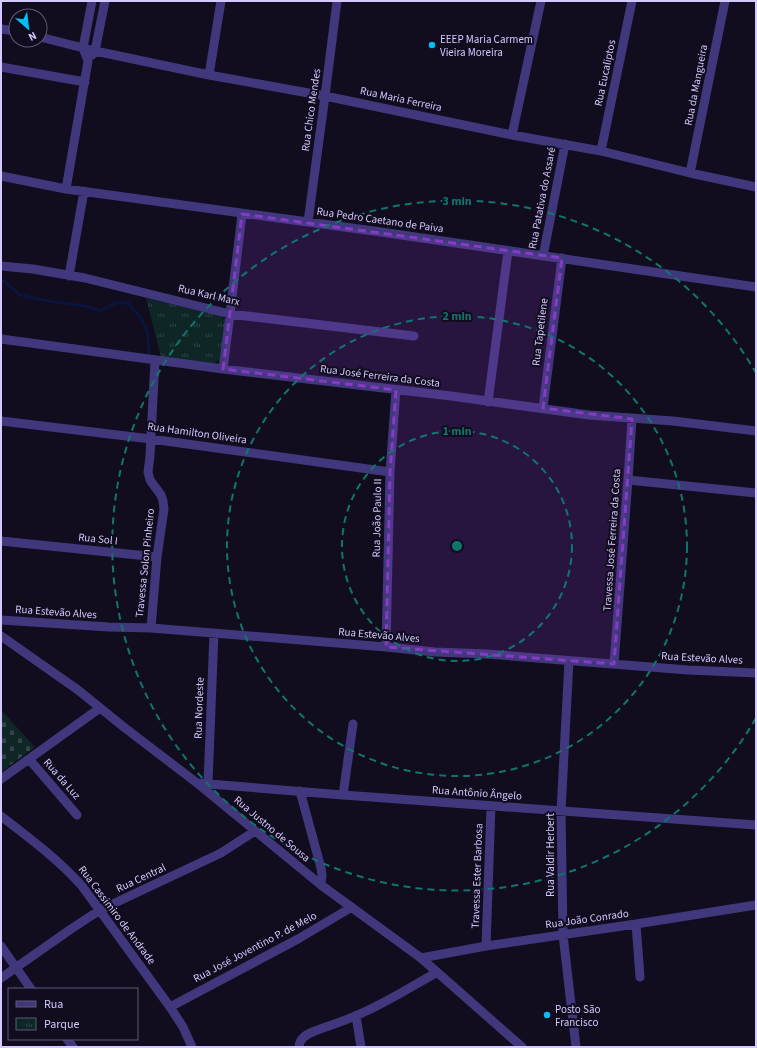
<svg xmlns="http://www.w3.org/2000/svg" width="757" height="1048" viewBox="0 0 757 1048" font-family="'Source Sans 3',sans-serif">
	<style>
		.cemetery { fill: url(#cemetery-stones) }
		.park { fill: url(#park-tufts) }
		.lines { fill: none; stroke-linecap: round; stroke-linejoin: round }
		.stream { stroke: #09153a; stroke-width: 3 }
		.minor { stroke: #41377c; stroke-width: 9 }
		.marked { fill: #843cc5; fill-opacity: 0.2; stroke: #843cc5; stroke-width: 3; stroke-dasharray: 8 5; stroke-linejoin: round }
		.ring { fill: none; stroke: #0f766e; stroke-width: 2; stroke-dasharray: 7 5 }
		.poi-dot { fill: #02bff2; stroke: #110c1e; stroke-width: 1.5 }
		.labels { text-anchor: middle; dominant-baseline: central; stroke-width: 4; stroke-linejoin: round; paint-order: stroke }
		.poi-label { font-size: 11px; fill: #d5c9ff; stroke: #110c1e; text-anchor: start }
		.street-label { font-size: 11px; fill: #d5c9ff; stroke: #110c1e }
		.centre { fill: #0f766e; stroke: #110c1e; stroke-width: 2 }
		.ring-label { font-size: 12px; text-anchor: middle; font-weight: bold; fill: #0f766e; stroke: #110c1e; stroke-width: 4; stroke-linejoin: round; paint-order: stroke }
	</style>
	<defs>
		<pattern id="cemetery-stones" width="16" height="16" patternUnits="userSpaceOnUse"><rect width="16" height="16" fill="#0f2627"/><path d="M2 7V4a2 2 0 0 1 4 0v3zM10 15v-3a2 2 0 0 1 4 0v3z" fill="#314447"/></pattern>
		<pattern id="park-tufts" width="24" height="20" patternUnits="userSpaceOnUse"><rect width="24" height="20" fill="#0f2627"/><path d="M3 7l-1-3M5 7V3M7 7l1-3M15 17l-1-3M17 17v-4M19 17l1-3" fill="none" stroke="#314447"/></pattern>
	</defs>
	<rect width="100%" height="100%" fill="#110c1e"/>
	<path class="cemetery" d="M1 710 35 747 1 772Z"/>
	<path class="park" d="M146 298 222 316 225 322 220 359 212 365 161 357Z"/>
	<g class="lines">
		<path class="stream" d="M1 281 5 282 20 295 48 301 85 306 100 311 116 303H128L141 318 148 333 149 354"/>
		<path class="minor" d="M1 29 16 31
			M40 37 95 51 209 75 325 96 512 135 601 151 690 173 756 187
			M92 55 95 51 105 1
			M1 67 85 82
			M209 75 221 1
			M512 135 541 1
			M601 151 632 1
			M690 173 725 1
			M1 176 66 189 381 232 756 287
			M66 189 88 61 83 48 92 1
			M308 222 325 96 337 1
			M543 256 565 144
			M1 266 33 269 85 278 230 314 414 336
			M69 276 84 191
			M1 339 223 369 451 396 589 415 673 421 756 431
			M223 369 230 314 242 214
			M488 402 508 251
			M543 408 562 258
			M1 421 151 439 390 472
			M628 480 756 493
			M1 541 157 557
			M1 620 109 627 151 628 386 647 435 652 487 654 688 670 756 673
			M151 628 157 557 164 509 163 501 161 495 150 480 148 472 150 456 155 360
			M1 636 78 690 125 728 197 783 321 885 421 958 522 1047
			M386 647 390 472 396 390
			M569 661 561 811 563 935 576 1047
			M614 664 628 480 632 419
			M29 759 77 815
			M1 779 100 708
			M197 783 343 795 756 825
			M208 783 214 633
			M300 791 321 868 322 875 321 885
			M343 795 353 724
			M1 816C29 838 58 859 82 886L170 1007 183 1027 192 1047
			M636 924 640 977
			M1 946 31 989
			M486 946 491 806
			M421 958 486 946 636 924 756 905
			M1 978 71 929 100 910 221 853 255 831
			M170 1007 298 939 352 907
			M356 1016 361 1047
			M67 1039 73 1047
			M299 1047C299 1038 307 1034 315 1031 328 1026 342 1022 355 1016 383 1005 410 987 436 973"/>
	</g>
	<path class="marked" d="M242 214 562 258 543 408 632 419 614 664 386 647 390 472 396 390 223 369Z"/>
	<g class="ring">
		<circle cx="457" cy="546" r="115"/>
		<circle cx="457" cy="546" r="230"/>
		<path d="M756 718A345 345 0 1 1 756 373"/>
	</g>
	<g class="poi-dot">
		<circle cx="432" cy="45" r="4"/>
		<circle cx="547" cy="1015" r="4"/>
	</g>
	<g class="labels">
		<g class="poi-label">
			<text x="440" y="39">EEEP Maria Carmem<tspan x="440" dy="13">Vieira Moreira</tspan></text>
			<text x="555" y="1009">Posto São<tspan x="555" dy="13">Francisco</tspan></text>
		</g>
		<g class="street-label">
			<text transform="translate(605 73) rotate(-78)">Rua Eucaliptos</text>
			<text transform="translate(696 85) rotate(-79)">Rua da Mangueira</text>
			<text transform="translate(401 99) rotate(12)">Rua Maria Ferreira</text>
			<text transform="translate(311 110) rotate(-82)">Rua Chico Mendes</text>
			<text transform="translate(542 198) rotate(-79)">Rua Patativa do Assaré</text>
			<text transform="translate(380 220) rotate(8)">Rua Pedro Caetano de Paiva</text>
			<text transform="translate(209 295) rotate(13)">Rua Karl Marx</text>
			<text transform="translate(540 332) rotate(-83)">Rua Tapetilene</text>
			<text transform="translate(380 376) rotate(7)">Rua José Ferreira da Costa</text>
			<text transform="translate(197 433) rotate(8)">Rua Hamilton Oliveira</text>
			<text transform="translate(377 518) rotate(-89)">Rua João Paulo II</text>
			<text transform="translate(98 539) rotate(6)">Rua Sol I</text>
			<text transform="translate(612 540) rotate(-86)">Travessa José Ferreira da Costa</text>
			<text transform="translate(145 563) rotate(-84)">Travessa Solon Pinheiro</text>
			<text transform="translate(56 612) rotate(4)">Rua Estevão Alves</text>
			<text transform="translate(379 635) rotate(5)">Rua Estevão Alves</text>
			<text transform="translate(702 658) rotate(3)">Rua Estevão Alves</text>
			<text transform="translate(199 708) rotate(-88)">Rua Nordeste</text>
			<text transform="translate(62 779) rotate(49)">Rua da Luz</text>
			<text transform="translate(477 793) rotate(4)">Rua Antônio Ângelo</text>
			<text transform="translate(272 829) rotate(40)">Rua Justno de Sousa</text>
			<text transform="translate(550 855) rotate(-90)">Rua Valdir Herbert</text>
			<text transform="translate(477 876) rotate(-88)">Travessa Ester Barbosa</text>
			<text transform="translate(141 878) rotate(-25)">Rua Central</text>
			<text transform="translate(117 915) rotate(53)">Rua Cassimiro de Andrade</text>
			<text transform="translate(587 919) rotate(-8)">Rua João Conrado</text>
			<text transform="translate(255 947) rotate(-28)">Rua José Joventino P. de Melo</text>
		</g>
	</g>
	<circle cx="457" cy="546" r="6" class="centre"/>
	<g class="ring-label">
		<text x="457" y="205">3 min</text>
		<text x="457" y="320">2 min</text>
		<text x="457" y="435">1 min</text>
	</g>
	<rect width="757" height="1048" fill="none" stroke="#d5c9ff" stroke-width="4"/>
	<rect x="8" y="988" width="130" height="52" fill="#110c1e" stroke="#5f5878"/>
	<rect x="16" y="1001" width="20" height="6" fill="#41377c" stroke="#5f5878"/>
	<text x="44" y="1008" font-size="12" fill="#d5c9ff">Rua</text>
	<rect x="16" y="1018" width="20" height="12" fill="url(#park-tufts)" stroke="#5f5878"/>
	<text x="44" y="1028" font-size="12" fill="#d5c9ff">Parque</text>
	<g transform="translate(28 28) rotate(152)"><circle r="19" fill="#110c1e" stroke="#5f5878"/>
	<path d="M0-3L7 15L0 10L-7 15Z" fill="#02bff2"/>
	<text y="-6" font-size="11" font-weight="bold" text-anchor="middle" fill="#d5c9ff">N</text>
	</g>
</svg>
